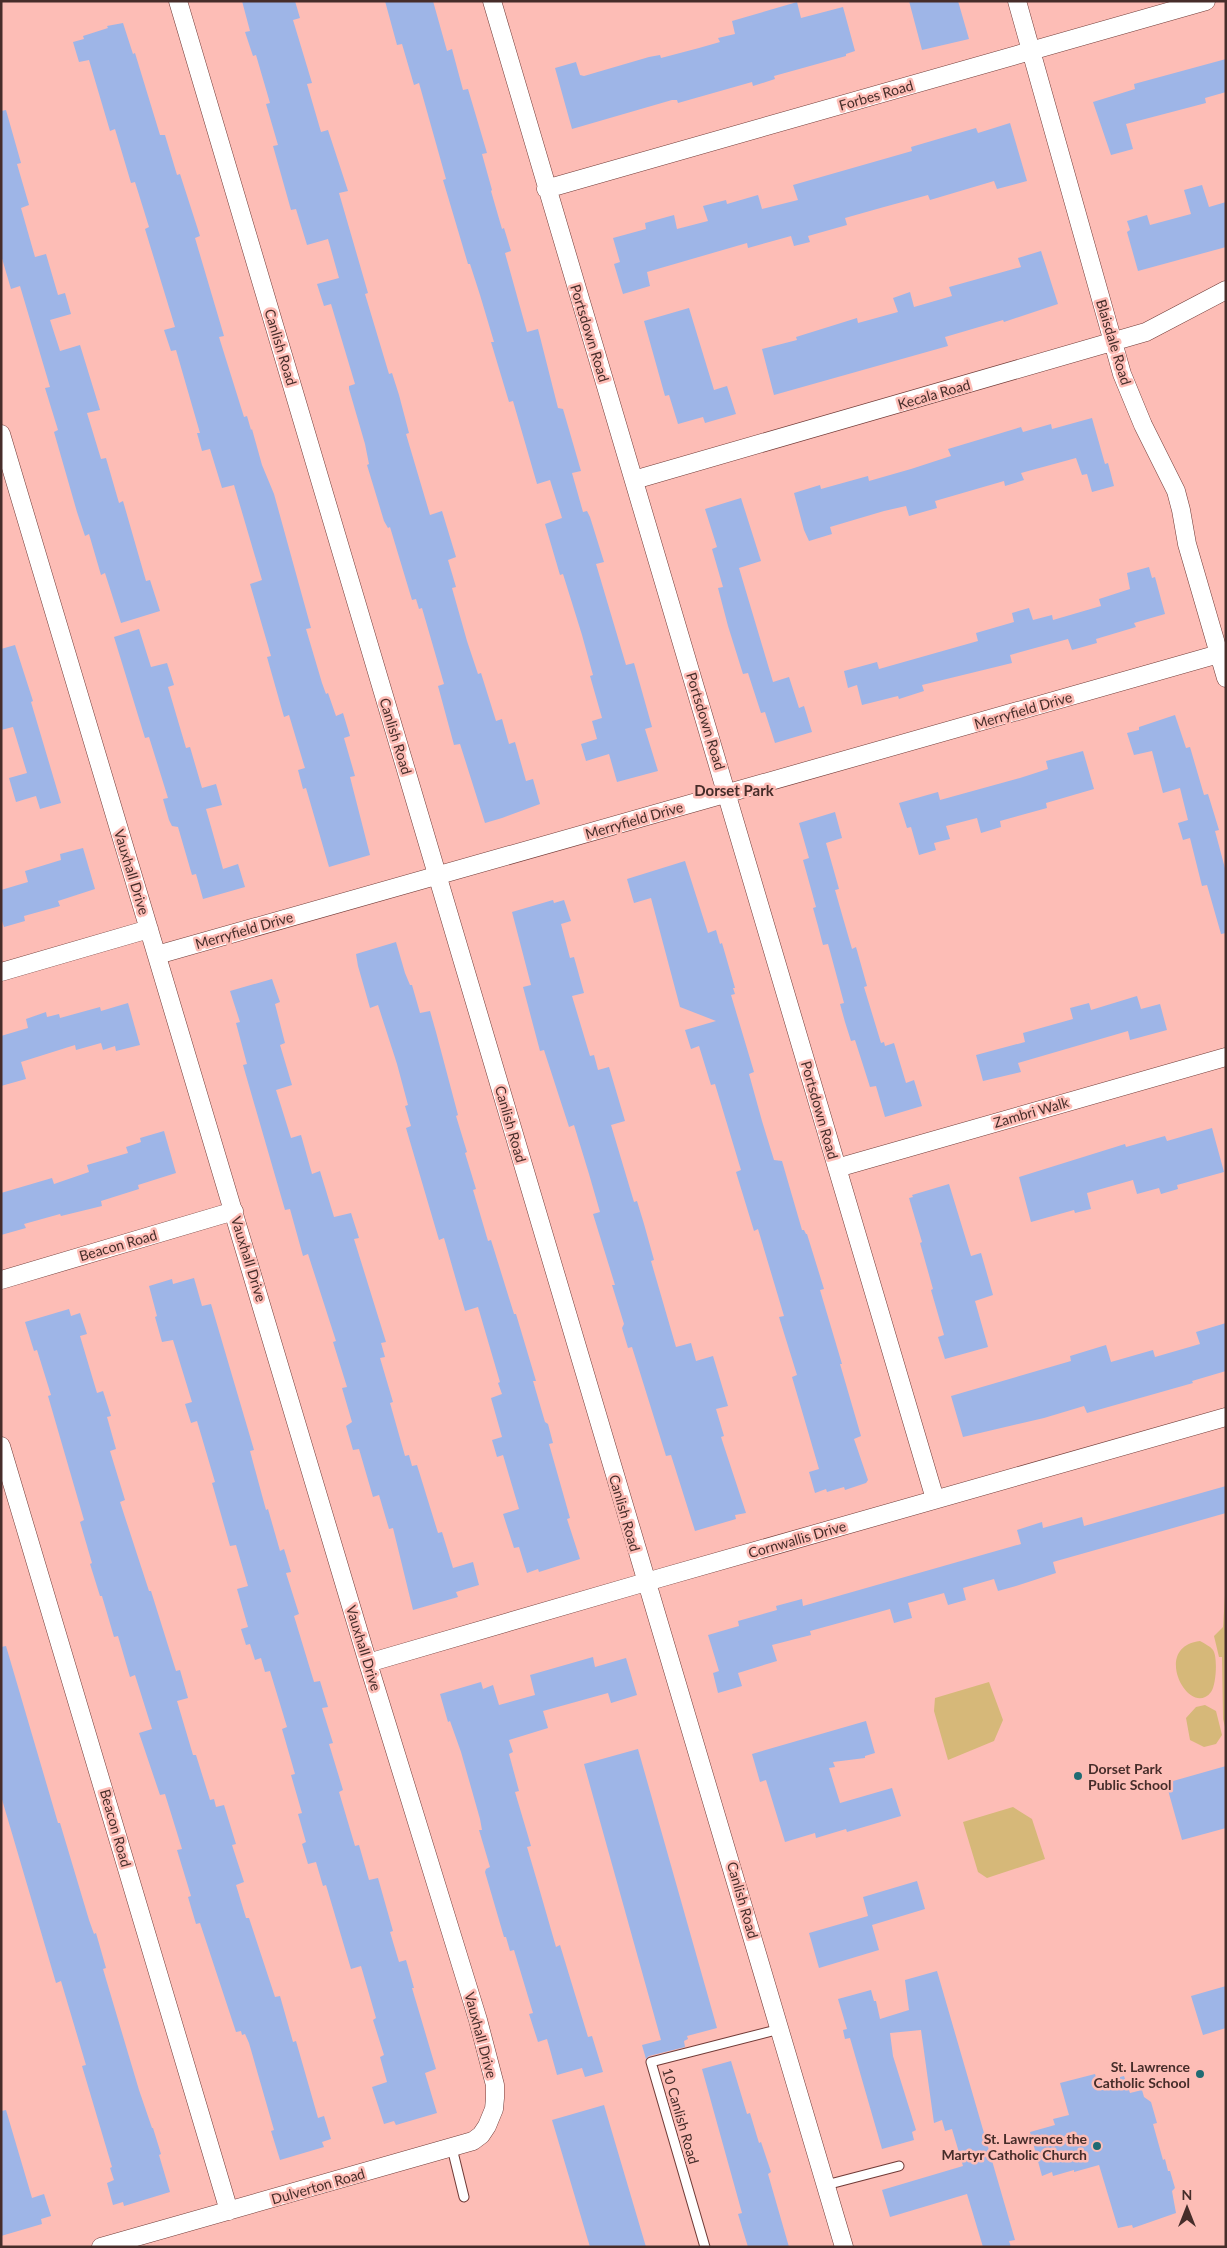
<svg xmlns="http://www.w3.org/2000/svg" width="1227" height="2248" viewBox="0 0 1227 2248" font-family="Lato,sans-serif">
	<style>
		.green { fill: #d6b879 }
		.building { fill: #9eb5e7 }
		.lines { fill: none; stroke-linecap: round; stroke-linejoin: round }
		.lane-casing { stroke: #703a36; stroke-width: 11 }
		.street-casing { stroke: #703a36; stroke-width: 19 }
		.lane { stroke: #fff; stroke-width: 9 }
		.street { stroke: #fff; stroke-width: 18 }
		.poi-dot { fill: #206b73; stroke: #fdbdb6; stroke-width: 2 }
		.labels { text-anchor: middle; dominant-baseline: central; stroke-width: 5; stroke-linejoin: round; paint-order: stroke }
		.street-label { font-size: 14px; fill: #462d2a; stroke: #fdbdb6 }
		.poi-label { font-size: 14px; font-weight: bold; fill: #462d2a; stroke: #fdbdb6; text-anchor: end }
		.neighbourhood-label { font-size: 15px; font-weight: bold; fill: #462d2a; stroke: #fdbdb6 }
	</style>
	<rect width="100%" height="100%" fill="#fdbdb6"/>
	<path class="green" d="M1226 1580V1731L1223 1719 1222 1657H1219L1214 1636 1223 1627Z
		M1200 1641C1205 1644 1210 1646 1213 1650 1218 1657 1216 1686 1211 1692 1190 1720 1150 1647 1200 1641Z
		M989 1682 1003 1720 994 1741 948 1760 934 1711 935 1698Z
		M1205 1705 1216 1711 1222 1735 1216 1744 1204 1747 1190 1740 1186 1718 1196 1707Z
		M1013 1807 1032 1819 1045 1859 987 1878 978 1872 963 1822Z"/>
	<path class="building" d="M242 1H295L300 18 293 20 312 83 307 84 321 132 328 130 348 191 339 193 368 293 365 294 389 374 392 373 399 395 409 433 406 434 430 515 442 511 456 557 448 560 456 587 452 588 467 641 478 674 481 673 496 721 502 719 509 744 515 742 526 781 533 779 540 804 502 818 485 823 460 744 454 745 438 686 444 684 422 608 419 609 416 599 412 600 390 527 388 528 384 521 367 465 369 464 365 444 349 389V386L355 384 331 304 324 306 317 284 339 278 328 239 307 245 296 209 291 210 273 146 278 145 266 104 270 103 256 55 253 56 245 32 250 31Z
		M385 1H433L447 51 452 49 463 90 468 89 487 153 482 154 492 190 491 191 502 229 504 228 511 251 505 253 527 332 538 329 558 408 563 409 581 471 572 473 583 512 587 511 590 517 604 562 596 564 626 665 634 663 652 727 645 729 658 771 617 782 609 754 586 761 581 744 597 739 592 721 602 718 590 676 593 675 582 635 563 574 560 575 545 524 562 518 550 480 537 484 513 401 509 402 491 342H494L480 295 470 264H468L443 180 446 179 419 83 414 85 402 44 397 45Z
		M909 1H958L969 39 922 50Z
		M797 2 801 18 843 7 855 51 846 54V56L774 76 775 79 753 86 752 82 678 103 677 100H672L572 129 555 68 576 62 580 75 584 76 649 57 660 55 661 58 699 48 720 42 718 38 735 34 732 21Z
		M123 23 133 54 135 53 160 135H165L177 175 180 174 200 236 195 238 224 336 219 337 244 417 247 416 251 430 252 429 262 465 274 494 311 628 306 629 322 683 326 694 328 693 336 716 343 713 350 736 344 738 355 776 350 777 370 855 329 867 306 788 303 789 298 770 305 768 304 765 289 715 284 717 267 657 271 656 250 584 262 580 234 485 222 488 210 449 202 451 197 433H200L176 350 171 351 164 330 175 327 145 229 149 227 135 182 131 183 115 129 110 131 89 60 79 62 73 42 84 39 83 36 108 28 107 26Z
		M1226 59V92L1205 98 1206 103 1126 124 1133 149 1111 155 1093 102 1135 89 1134 84Z
		M6 110 21 163 17 164 29 205 21 208 35 257 46 254 58 295 65 293 71 314 50 320 60 351 80 345 100 410 87 413 101 459 106 458 119 503 123 501 146 581 150 580 160 611 121 623 105 573 101 575 89 534 85 536 77 512 54 432 58 430 45 388 50 387 20 286 11 289 1 255V111Z
		M1010 123 1027 181 997 189 994 181 930 200 928 195 884 207 845 218 847 225 808 236 810 242 794 246 791 236 748 248 747 243 647 272 650 286 623 294 614 264 620 262 613 238 646 229 645 223 674 215 677 229 708 221 703 206 726 200 727 204 758 195 762 209 798 200 793 185 912 151 911 147 976 128 978 133Z
		M1202 185 1209 207 1226 202V247L1138 271 1127 232 1130 230 1127 221 1147 215 1150 225 1191 214 1184 190Z
		M1041 251 1058 304 1004 322 1003 320 945 337 948 346 774 395 762 349 797 340 796 337 857 318 858 323 898 312 893 298 910 292 914 307 952 296 949 287 1021 267 1018 258Z
		M689 308 714 390 727 386 736 414 705 423 703 417 678 424 669 395 665 396 644 321Z
		M1092 418 1105 464 1108 463 1114 486 1092 492 1087 474 1082 475 1076 458 1021 473 1024 480 1005 486 1004 481 935 501 937 508 909 516 906 506 884 511 830 527 832 534 809 541 804 530 794 493 820 485 821 489 868 476 869 481 911 469 951 456 948 449 1021 427 1023 432 1051 424 1052 429Z
		M741 498 761 561 739 568 773 682 789 677 799 708 804 706 812 732 775 743 765 712 761 713 748 673 743 674 728 626 718 588 723 587 712 549 717 547 705 509Z
		M1149 567 1152 578 1155 577 1165 614 1134 623 1136 627 1096 639 1097 643 1072 650 1068 639 1010 655 1012 663 922 685 924 691 899 699 898 696 862 705 857 685 848 688 844 671 877 662 879 669 978 641 976 633 1014 622 1012 613 1029 608 1033 620 1052 615 1053 620 1101 606 1099 599 1130 589 1127 573Z
		M139 629 151 667 167 663 174 685 168 687 186 748 190 747 202 788 216 784 222 805 206 809 223 869 238 864 245 887 203 899 196 874 192 875 178 827 172 826 169 820 163 799 168 798 149 737 145 738 114 637Z
		M15 645 33 701 31 702 61 803 40 809 36 796 16 802 9 778 27 773 13 727 1 730V649Z
		M1175 715 1186 748 1190 747 1204 795 1208 794 1219 830 1215 831 1226 872V933L1221 934 1207 885 1202 886 1190 838 1183 840 1178 823 1188 820 1180 788 1163 793 1152 751 1134 755 1127 733 1139 730V727Z
		M1083 751 1094 789 1046 803 1047 808 1000 821 1001 827 981 833 977 818 946 826 950 839 934 843 936 850 919 855 911 827 907 828 899 803 938 792 940 800 1020 778 1048 769 1046 761Z
		M835 812 842 838 826 843 839 889 835 890 843 918 852 949 856 947 867 986 864 987 881 1043 884 1042 885 1046 894 1043 906 1083 914 1080 922 1106 885 1117 876 1086 870 1087 855 1040 851 1041 845 1022 840 1004 844 1003 828 944 823 945 818 926 813 908 816 907 803 860 809 858 799 823Z
		M83 848 95 889 58 901 60 906 24 916 25 921 4 927 1 918V890L28 882 25 871 61 860 60 854Z
		M685 861 708 933 716 930 720 944 722 943 735 988H733L735 994 731 995 754 1072 749 1074 762 1121 774 1160 782 1161 802 1230H804L806 1234H807L824 1289 820 1290 842 1364H840L861 1436 854 1439 868 1480 866 1483 845 1490 844 1487 827 1492 826 1489 815 1493 809 1472 819 1469 792 1377 797 1375 779 1317 784 1316 758 1229 754 1231 736 1172 741 1170 715 1084 711 1085 699 1046 691 1049 685 1030 716 1021 680 1007 651 898 634 903 627 879Z
		M553 900 554 903 564 900 571 921 561 924 570 958 574 957 584 993 572 996 590 1056 594 1055 598 1070 609 1067 625 1121 611 1125 634 1202 637 1201 644 1224 654 1260 651 1261 676 1347 691 1343 696 1361 713 1356 728 1406 716 1409 724 1436 721 1437 746 1513 735 1515 736 1519 695 1531 671 1455 666 1456 632 1347 628 1348 622 1328 624 1324 612 1285H615L593 1214 600 1212 589 1174 574 1125 569 1127 544 1050 540 1051 523 987 531 985 512 912Z
		M396 942 405 973 410 985H412L420 1013 430 1011 436 1032 458 1115 456 1116 467 1152 465 1153 476 1189 473 1190 488 1241 491 1240 514 1314H516L536 1381H533L545 1422 548 1424 553 1443 549 1444 570 1518 567 1519 580 1559 539 1572 538 1569 527 1573 519 1547 514 1548 503 1514 519 1509 503 1455 497 1457 492 1440 502 1437 491 1398 502 1394 498 1383 500 1382 478 1307 465 1311 444 1238 439 1240 406 1128 411 1126 405 1106 408 1105 397 1064 378 1005 370 1008 358 966 356 954Z
		M272 979 280 1002 275 1004 285 1043 280 1045 292 1085 276 1090 291 1138 301 1135 312 1174 320 1171 334 1217 351 1213 359 1238 354 1239 386 1342 381 1343 385 1357 380 1358 393 1402 390 1403 405 1456 409 1455 412 1466 417 1465 438 1533 442 1532 453 1568 473 1562 479 1585 456 1592 458 1597 413 1610 393 1528 389 1529 379 1495 373 1497 359 1449 353 1450 346 1426 352 1422 342 1388 347 1387 333 1342 336 1341 308 1254 303 1256 290 1209 285 1210 243 1065 247 1064 236 1023 240 1022 230 991Z
		M1137 996 1141 1009 1160 1004 1167 1030 1130 1040 1128 1031 1018 1063 1021 1072 983 1081 976 1055 1025 1042 1023 1033 1073 1019 1070 1008 1089 1003 1091 1010Z
		M128 1003 140 1045 116 1051 115 1046 103 1050 101 1043 76 1050 75 1045 21 1062 26 1079 1 1086V1036L28 1028 26 1019 46 1012 47 1017 59 1014 60 1018 100 1007 101 1011Z
		M1212 1128 1224 1172 1177 1185 1178 1189 1161 1194 1159 1188 1137 1194 1133 1180 1087 1193 1091 1209 1075 1213 1074 1210 1031 1222 1019 1177 1125 1144 1126 1147 1165 1136 1167 1141Z
		M164 1131 176 1173 138 1185 139 1189 101 1201 102 1206 61 1216 60 1214 24 1224 26 1228 1 1235V1193L52 1178 54 1184 89 1172 87 1165 128 1153 126 1147 141 1142 140 1138Z
		M949 1184 971 1256 981 1253 993 1295 975 1301 988 1347 945 1359 938 1337 944 1335 931 1290 933 1289 920 1243 922 1242 909 1198 913 1197 912 1195Z
		M194 1278 202 1306 211 1304 254 1450 250 1451 266 1510 268 1509 280 1551 284 1549 291 1572 286 1573 299 1614 294 1616 314 1682 320 1681 328 1707 322 1708 333 1743 329 1744 343 1790 339 1792 355 1846 359 1845 369 1880 378 1878 393 1931 390 1932 399 1962 406 1960 414 1988H412L436 2069 425 2073 437 2113 396 2125 394 2121 384 2124 372 2087 387 2082 380 2057 384 2055 373 2020 376 2018 361 1966 351 1969 326 1885 323 1886 316 1862 308 1864 302 1844 306 1842 298 1814 302 1813 291 1775 295 1774 282 1729 287 1727 270 1671 265 1672 261 1658 255 1660 250 1644 246 1645 241 1629 248 1627 237 1589 248 1586 236 1545 230 1546 212 1483 215 1482 197 1421 191 1423 185 1404 192 1402 173 1340 162 1342 155 1317 157 1316 149 1286 172 1279 173 1284Z
		M69 1309 71 1316 80 1313 87 1334 80 1336 97 1393 103 1391 111 1416 107 1417 116 1449 110 1451 125 1500 120 1502 149 1591H151L176 1671 180 1670 188 1698 177 1701 193 1755H196L210 1800 214 1799 216 1807 224 1805 236 1844 232 1845 244 1882 236 1885 246 1918H249L275 1997 280 1996 293 2042 296 2041 318 2118 324 2116 331 2139 322 2142 324 2147 280 2160 271 2131 274 2130 249 2043 245 2034 242 2035 241 2031 236 2032 200 1923 196 1924 188 1897 191 1896 177 1850 182 1849 165 1794 160 1795 139 1733 152 1729 135 1675 130 1677 118 1636 114 1637 102 1596H100L90 1564 92 1563 80 1522 84 1520 48 1396 51 1395 37 1350 34 1351 25 1322Z
		M1226 1323V1371L1192 1381 1193 1383 1087 1413 1084 1406 1044 1418 963 1437 951 1396 1071 1361 1070 1356 1106 1345 1111 1362 1153 1350 1155 1357 1200 1344 1196 1332Z
		M1226 1486V1513L1053 1562 1056 1573 1016 1586 998 1591 994 1579 963 1588 966 1600 948 1605 944 1593 908 1603 912 1618 894 1623 890 1609 810 1631 811 1635 772 1645 777 1661 738 1673 742 1686 718 1693 713 1673 719 1671 708 1635 739 1626 738 1621 777 1610 776 1606 802 1599 803 1606 1021 1544 1017 1530 1042 1522 1043 1528 1082 1517 1084 1526Z
		M6 1646 58 1823H60L89 1920 94 1934 96 1933 106 1968 103 1969 139 2090 152 2128H153L161 2154 159 2155 170 2192 124 2206 123 2202 113 2205 107 2183 114 2180 110 2168 112 2167 82 2066 86 2065 61 1981 56 1983 1 1796V1647Z
		M593 1657 595 1667 626 1658 637 1695 611 1703 608 1693 543 1711 548 1728 509 1740 513 1752 509 1754 519 1791 515 1792 531 1846 527 1847 537 1881 556 1947 560 1945 588 2037 592 2036 603 2072 585 2077 582 2068 557 2075 547 2039 538 2042 529 2014 533 2013 514 1950 510 1951 506 1937H504L485 1872 486 1869 490 1867 479 1830H482L480 1819 461 1752 450 1721 448 1722 440 1694 481 1682 483 1689 493 1685 499 1705 535 1695 530 1675Z
		M866 1721 875 1753 865 1756V1758L833 1762 835 1767 829 1768 840 1803 892 1788 901 1816 847 1832 846 1829 816 1838 815 1833 785 1842 766 1780 760 1782 752 1754Z
		M638 1749 717 2028 687 2036 688 2039 684 2041 685 2047 649 2056 646 2059 642 2045 661 2040 584 1764Z
		M1226 1766V1828L1182 1840 1166 1783Z
		M917 1881 925 1909 872 1925 879 1950 819 1968 809 1933 868 1916 863 1897Z
		M937 1971 1015 2240 1009 2241 1011 2247H983L967 2194 890 2217 882 2190 963 2166 952 2129 945 2131 942 2120 934 2123 921 2030 890 2033 893 2056 916 2130 912 2132 914 2140 882 2149 850 2038 845 2039 843 2030 847 2029 838 1999 871 1990 874 2001H876L880 2019 909 2010 905 1980Z
		M1226 1986V2028L1203 2035 1191 1996Z
		M731 2061 747 2114 750 2113 759 2143 761 2142 771 2172 768 2174 789 2247H748L738 2214 742 2213 702 2069Z
		M1095 2074 1098 2083 1124 2076 1130 2093 1142 2090 1144 2097 1151 2102 1157 2123 1153 2124 1163 2160 1165 2159 1168 2171H1170L1175 2188 1172 2191 1176 2213 1133 2228 1132 2225 1118 2228 1099 2165 1074 2172V2170L1053 2176 1052 2172 1042 2176 1030 2132 1055 2125 1053 2119 1069 2115 1060 2083Z
		M604 2105 646 2247H590L552 2120Z
		M6 2110 32 2198 44 2194 51 2216 41 2219 42 2224 1 2236V2111Z"/>
	<g class="lines">
		<g class="lane-casing">
			<path id="lane" d="M452 2148 464 2197
				M826 2185 899 2166
				M705 2247 651 2062 780 2029"/>
		</g>
		<g class="street-casing">
			<path id="street" d="M178 1 844 2247
				M492 1 935 1499
				M1017 1 1122 374 1143 425 1176 491 1181 510 1187 544 1226 678
				M546 189 1206 1
				M1 434 368 1663 478 2020 495 2085V2098L494 2109 487 2126 481 2135 473 2141 101 2247
				M634 480 1146 332 1226 290
				M157 955 1226 652
				M1 972 149 929
				M837 1168 1226 1057
				M1 1280 234 1211
				M1 1446 229 2211
				M368 1663 646 1582 1226 1417"/>
		</g>
		<use href="#lane" class="lane"/>
		<use href="#street" class="street"/>
	</g>
	<g class="poi-dot">
		<circle cx="1078" cy="1776" r="5"/>
		<circle cx="1200" cy="2074" r="5"/>
		<circle cx="1097" cy="2146" r="5"/>
	</g>
	<g class="labels">
		<g class="street-label">
			<text transform="translate(876 95) rotate(-16)">Forbes Road</text>
			<text transform="translate(590 333) rotate(73)">Portsdown Road</text>
			<text transform="translate(1114 342) rotate(73)">Blaisdale Road</text>
			<text transform="translate(281 347) rotate(73)">Canlish Road</text>
			<text transform="translate(934 394) rotate(-16)">Kecala Road</text>
			<text transform="translate(1023 710) rotate(-16)">Merryfield Drive</text>
			<text transform="translate(706 721) rotate(73)">Portsdown Road</text>
			<text transform="translate(396 736) rotate(73)">Canlish Road</text>
			<text transform="translate(634 820) rotate(-16)">Merryfield Drive</text>
			<text transform="translate(132 872) rotate(73)">Vauxhall Drive</text>
			<text transform="translate(244 930) rotate(-16)">Merryfield Drive</text>
			<text transform="translate(820 1110) rotate(74)">Portsdown Road</text>
			<text transform="translate(1031 1112) rotate(-16)">Zambri Walk</text>
			<text transform="translate(511 1124) rotate(74)">Canlish Road</text>
			<text transform="translate(118 1245) rotate(-16)">Beacon Road</text>
			<text transform="translate(249 1259) rotate(73)">Vauxhall Drive</text>
			<text transform="translate(625 1513) rotate(74)">Canlish Road</text>
			<text transform="translate(797 1539) rotate(-16)">Cornwallis Drive</text>
			<text transform="translate(364 1648) rotate(73)">Vauxhall Drive</text>
			<text transform="translate(116 1828) rotate(74)">Beacon Road</text>
			<text transform="translate(743 1900) rotate(74)">Canlish Road</text>
			<text transform="translate(481 2035) rotate(75)">Vauxhall Drive</text>
			<text transform="translate(681 2116) rotate(74)">10 Canlish Road</text>
			<text transform="translate(318 2186) rotate(-16)">Dulverton Road</text>
		</g>
		<g class="poi-label">
			<text x="1088" y="1768" text-anchor="start">Dorset Park<tspan x="1088" dy="16">Public School</tspan></text>
			<text x="1190" y="2066">St. Lawrence<tspan x="1190" dy="16">Catholic School</tspan></text>
			<text x="1087" y="2138">St. Lawrence the<tspan x="1087" dy="16">Martyr Catholic Church</tspan></text>
		</g>
		<g class="neighbourhood-label">
			<text x="734" y="790">Dorset Park</text>
		</g>
	</g>
	<rect width="1227" height="2248" fill="none" stroke="#462d2a" stroke-width="5"/>
	<g transform="translate(1187 2208)" stroke="#fdbdb6" stroke-width="4" paint-order="stroke">
	<path d="M0-4L9 19L0 12L-9 19Z" fill="#462d2a"/>
	<text y="-8" font-size="14" font-weight="bold" text-anchor="middle" fill="#462d2a">N</text>
	</g>
</svg>
